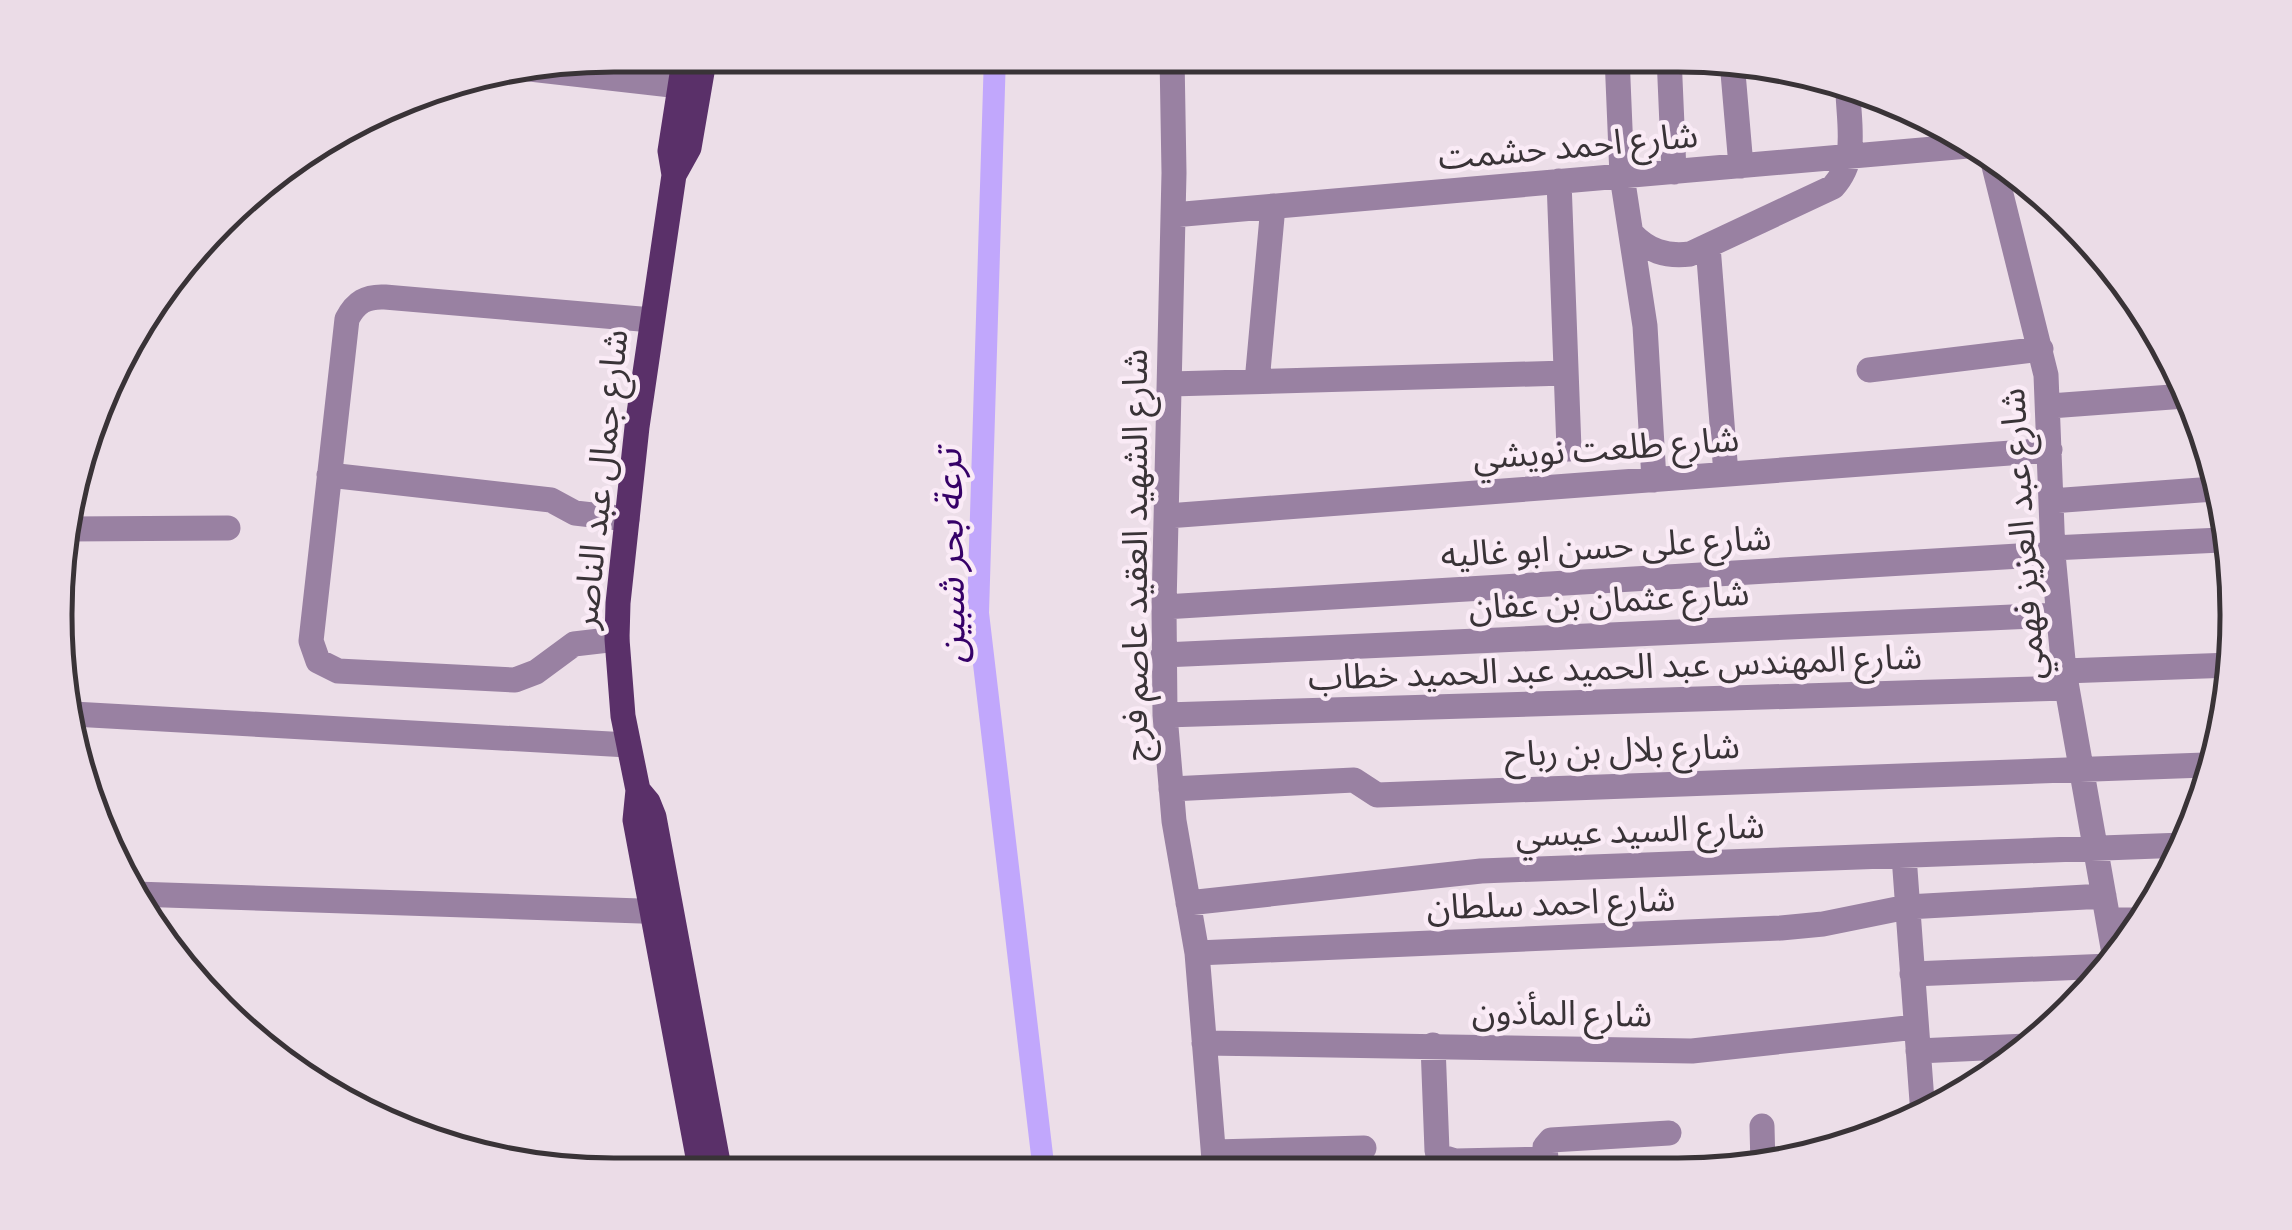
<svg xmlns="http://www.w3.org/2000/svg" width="2292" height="1230" viewBox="0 0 2292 1230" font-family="'Zilla Slab','Noto Sans Arabic',serif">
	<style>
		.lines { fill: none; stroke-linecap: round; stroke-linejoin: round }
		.canal { stroke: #c1a7fc; stroke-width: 22 }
		.minor { stroke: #9981a2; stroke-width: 25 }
		.major { stroke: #5a3069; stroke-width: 25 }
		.labels { text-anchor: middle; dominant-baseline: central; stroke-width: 9; stroke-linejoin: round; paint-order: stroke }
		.street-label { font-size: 35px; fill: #393337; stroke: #faebf6 }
		.water-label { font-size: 38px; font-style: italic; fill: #360168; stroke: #faebf6 }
		.rim { fill: none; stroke: #393337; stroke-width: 5 }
	</style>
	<rect width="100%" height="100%" fill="#ecdee8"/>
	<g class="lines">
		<path class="canal" d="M995 55 978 613 1044 1172"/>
		<path class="minor" d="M1172 56 1174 173 1164 607 1165 715 1174 821 1197 953 1215 1172
			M1617 56 1622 176 1645 326 1654 480
			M1669 56 1674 172
			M1732 61 1741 166
			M530 69 680 86
			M1994 166 2046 375 2053 554 2064 671 2115 959
			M1559 181 1569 449
			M1173 215 1968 146
			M1631 233C1648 251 1666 257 1690 254L1833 187C1858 160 1849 126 1848 92
			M1708 246 1726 474
			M1869 370 2041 349
			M1257 382 1273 206
			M1170 384 1566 373
			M2050 406 2185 396
			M329 475 551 500 575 513 627 519
			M2051 501 2214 489
			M1167 516 2050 450
			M68 529 228 528
			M2052 548 2221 540
			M1164 607 2053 554
			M617 639 574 644 536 672 515 680 338 671 318 661 311 641 347 319C356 302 366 296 385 297L652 320
			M1163 655 2058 615
			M2064 671 2232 665
			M73 714 628 745
			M1165 715 2067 688
			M1171 789 1354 780 1377 795 2205 765
			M1904 856 1923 1115
			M135 894 670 912
			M1188 903 1481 871 2184 845
			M2108 920H2141
			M1197 953 1781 928 1823 924 1907 907 2104 896
			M1912 974 2110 966
			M1204 1043 1692 1051 1916 1027
			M1433 1045 1437 1151 1442 1157 1455 1161 1546 1159
			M1918 1051 2027 1046
			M1762 1126 1763 1167
			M1214 1152 1364 1148
			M1798 1156H1805
			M1547 1171 1545 1147 1551 1140 1669 1133"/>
		<path class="major" d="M685 55 670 151 674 175 637 427 618 603 617 639 623 716 638 790 635 820 701 1173
			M674 175 689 148 705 55
			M638 790 648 802 654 817 720 1173"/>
	</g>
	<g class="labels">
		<g class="street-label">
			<text transform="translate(1568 146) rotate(-5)">شارع احمد حشمت</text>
			<text transform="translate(1606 448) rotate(-4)">شارع طلعت نويشي</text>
			<text transform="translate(600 479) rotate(-84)">شارع جمال عبد الناصر</text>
			<text transform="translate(2022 534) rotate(-94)">شارع عبد العزيز فهمي</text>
			<text transform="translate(1606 546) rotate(-3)">شارع على حسن ابو غاليه</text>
			<text transform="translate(1135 555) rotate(-90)">شارع الشهيد العقيد عاصم فرج</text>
			<text transform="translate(1609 600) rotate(-3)">شارع عثمان بن عفان</text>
			<text transform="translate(1615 667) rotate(-2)">شارع المهندس عبد الحميد عبد الحميد خطاب</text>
			<text transform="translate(1622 750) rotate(-2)">شارع بلال بن رباح</text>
			<text transform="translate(1640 830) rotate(-2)">شارع السيد عيسي</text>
			<text transform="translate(1551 903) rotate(-2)">شارع احمد سلطان</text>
			<text transform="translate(1562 1013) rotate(1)">شارع المأذون</text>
		</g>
		<g class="water-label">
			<text transform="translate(950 556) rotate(-91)">ترعة بحر شبين</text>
		</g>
	</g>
	<path d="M0 0H2292V1230H0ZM614 72H1678A542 542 0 0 1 2220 614V616A542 542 0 0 1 1678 1158H614A542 542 0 0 1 72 616V614A542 542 0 0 1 614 72Z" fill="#ebdce7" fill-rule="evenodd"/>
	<path class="rim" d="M614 72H1678A542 542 0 0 1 2220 614V616A542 542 0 0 1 1678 1158H614A542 542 0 0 1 72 616V614A542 542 0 0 1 614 72Z"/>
</svg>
